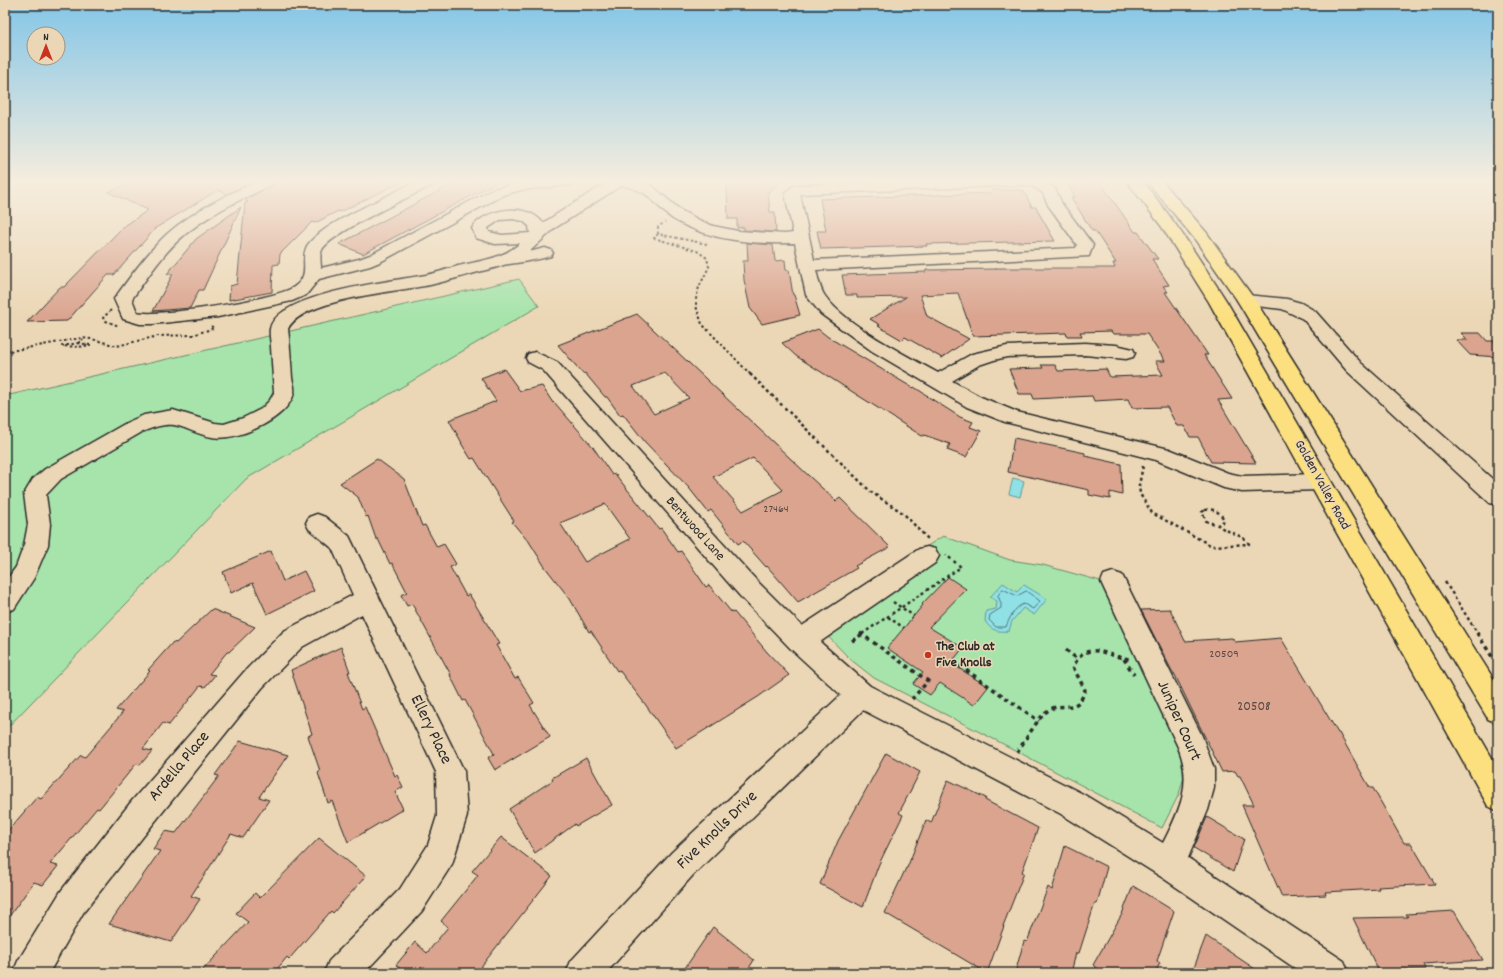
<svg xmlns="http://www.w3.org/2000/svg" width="1503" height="978" viewBox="0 0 1503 978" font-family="Dekko,sans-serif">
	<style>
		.green { fill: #a6e4ab; stroke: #68886b }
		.water { fill: #8fe1e6; stroke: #67989b }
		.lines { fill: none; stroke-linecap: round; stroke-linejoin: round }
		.shore { stroke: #537476; stroke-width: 1 }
		.building { fill: #daa48f; stroke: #2b2b2b; fill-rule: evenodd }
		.minor-casing { stroke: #2b2b2b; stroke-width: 3 }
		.major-casing { stroke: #2b2b2b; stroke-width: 3 }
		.path-far2 { stroke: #2b2b2b; stroke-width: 2; stroke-dasharray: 2.5 2.5; stroke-linecap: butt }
		.path-far1 { stroke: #2b2b2b; stroke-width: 2.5; stroke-dasharray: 3 3; stroke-linecap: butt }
		.path { stroke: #2b2b2b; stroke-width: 3.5; stroke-dasharray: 4 4; stroke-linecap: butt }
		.minor { fill: #ebd7b5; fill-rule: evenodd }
		.major { fill: #fce080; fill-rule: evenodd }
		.poi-dot { fill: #c8321e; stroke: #ebd7b5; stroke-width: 1.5 }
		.labels { text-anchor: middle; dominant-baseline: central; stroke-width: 3; stroke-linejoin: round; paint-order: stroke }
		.number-label { font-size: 12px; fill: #574944 }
		.street-label { font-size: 14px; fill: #2b2b2b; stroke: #ebd7b5 }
		.poi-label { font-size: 14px; font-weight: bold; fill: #2b2b2b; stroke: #ebd7b5; text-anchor: start }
		.near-number-label { font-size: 14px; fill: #574944 }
		.near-street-label { font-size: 17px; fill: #2b2b2b; stroke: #ebd7b5 }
	</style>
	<rect width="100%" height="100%" fill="#ebd7b5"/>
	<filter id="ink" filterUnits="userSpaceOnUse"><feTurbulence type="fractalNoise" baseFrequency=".025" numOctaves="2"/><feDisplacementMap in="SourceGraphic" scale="8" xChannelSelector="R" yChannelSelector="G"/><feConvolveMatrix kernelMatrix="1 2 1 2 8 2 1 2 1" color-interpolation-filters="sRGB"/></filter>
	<g filter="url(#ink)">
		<path class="green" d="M519 279 539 306 246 479 5 730V396Z
			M943 536 1010 560 1043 565 1104 582 1179 744 1186 770 1179 794 1162 828 1009 747 874 678 850 659 812 620Z"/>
		<path class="water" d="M1013 478 1024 481 1020 497 1009 494Z
			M1003 583 1017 592 1024 585 1047 599 1034 615 1023 608 1012 621 1009 631C998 632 991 631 985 621L986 611 996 609 997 601 990 597Z"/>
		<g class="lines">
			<path class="shore" d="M1003 589 1017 596 1026 591 1040 601 1033 609 1024 604C1015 606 1009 619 1006 627H996L989 620 990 615 1001 608V603L998 596Z"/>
		</g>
		<path class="building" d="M136 181H254L227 194 218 190 154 229H155L114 275H108L67 321 27 322 60 287H64L123 227 148 210 108 192Z
			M276 181H403L340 212 338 211 315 223 312 222 280 254 279 264 273 265 272 292 229 300 230 286 237 284 245 203 248 202 246 201V199L274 185Z
			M458 181H499L363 254 339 244Z
			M735 181H782L768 192 770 212H775L776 232 744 230V227L737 228V219H728L727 187Z
			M1066 181 1100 182 1135 232H1138L1158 259H1152L1169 285 1163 286 1168 292H1165L1208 355H1204L1232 399 1218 400 1256 463 1211 462 1198 437H1190L1184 426H1177L1167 407 1132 408 1128 399 1094 401 1092 396 1034 399 1032 394H1019L1009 369 1043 368 1041 365H1055L1058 371 1106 369 1110 377 1163 375 1155 361H1165L1147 334H1113L1111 331 1080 332 1082 336H1067L1066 333 973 336 958 293 920 295 927 316 969 339 942 358 905 337 902 340 878 326 880 325 870 319 906 297 857 298V295H846L842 275 926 272V270L996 269V268H1115L1113 263H1116L1095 231H1092L1071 197H1075Z
			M991 190H1023L1032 207H1036L1040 215 1055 241 926 244 927 246 821 249 817 231H826L820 199 992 193Z
			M241 207 203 290H199L190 308 153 311 173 274H167L196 239Z
			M747 243 773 245 775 261 785 260 786 270H789L793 295H794L800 315 762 324 750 308 744 280 743 261H748Z
			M637 314 809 476 836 501 840 498 890 547 855 566 857 568 798 602 767 566 766 567 743 541 738 544 711 510 708 512 689 488 645 442 623 414 620 415 607 397H605L585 373 583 374 558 345ZM665 373 689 398 654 414 633 386ZM753 458 783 490 743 511 713 477Z
			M818 329 828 337 913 388 914 387 928 396H927L960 417 973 422 970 427 981 431 966 457 947 450 950 444 924 435 922 436 796 356 782 343Z
			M1461 333H1480L1487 341H1498V357L1470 355 1456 340H1468Z
			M504 369 520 391 542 386 553 403 554 402 593 447 612 475 615 474 659 529 661 528 678 552 681 551 706 587 709 585 732 613 734 612 767 652 789 675 758 697 676 748 645 704 619 670 617 671 591 631 589 632 570 599 545 567 528 540H527L512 522 514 521 474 458 471 459 461 443H462L449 420 496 401 481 378ZM605 504 630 539 585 562 560 523Z
			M1014 438 1085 453V456L1121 464 1122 495 1110 492V499L1089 495V490L1008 472Z
			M377 459 404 479 422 526 425 525 437 547 444 544 456 564 450 567 466 596 469 594 499 644 496 645 515 679 518 677 534 703 530 705 550 737 495 770 488 758 494 754 465 700 463 701 450 675H451L412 604 407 606 401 595 407 592 392 563 390 564 378 539H376L368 516 366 517 358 497 340 483Z
			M271 551 283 581 304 571 314 591 267 614 253 583 231 593 223 572Z
			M948 577 966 589 929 627 963 648 951 663 988 687 974 705 940 683 930 695 913 684 923 672 887 648 923 605 922 604Z
			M212 609 255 627 229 652H227L209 674 215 675 205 687 200 686 169 725 163 723 143 749 152 751 140 765 136 764 99 809 97 808 50 864 58 866 43 885 34 882 5 922V834L37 797 41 799 81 755 85 757 123 712 116 710 150 671 148 670 173 642 176 643Z
			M1170 609 1185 641 1232 638 1235 642 1281 638 1338 733H1339L1370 788H1373L1404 843H1411L1435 884 1378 887 1379 889 1325 892 1326 895 1282 897 1242 805H1254L1240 776H1238L1235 771 1222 772 1174 673H1173L1141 610Z
			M341 647 350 672H348L362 709 365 707 395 776 397 775 403 787 395 792 403 809 348 842 332 801 328 803 318 773 320 771 308 736 312 734 291 670Z
			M240 741 288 755 259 797 269 800 243 838 231 834 191 896 200 899 171 942 109 924 160 851 153 849 165 831 176 833 219 776 215 775Z
			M886 753 920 772 899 813 903 815 879 864 863 907 820 884 838 841Z
			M586 758 612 805 576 826 575 824 535 853 509 809 553 780 552 778Z
			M948 780 986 798 985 800 1038 828 1022 872 1024 873 1003 926H1004L987 973 885 913 906 868H907L926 820 931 823Z
			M1207 817 1244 839 1233 872 1194 848Z
			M501 837 552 876 476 973H405L396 965 415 942 427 953 448 927 441 921 478 875 472 871Z
			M319 838 366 876 333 913 331 911 289 959 287 957 274 973H200L248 922 236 913 255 893 260 898Z
			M1065 846 1107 867 1097 904 1095 903 1079 953H1076L1071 973H1015L1024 941 1027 942 1048 887 1052 890Z
			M1133 886 1174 911 1157 961 1160 963 1155 973H1102L1093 965 1122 914Z
			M1454 911 1483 960 1423 964 1425 969 1378 970 1353 918 1408 917 1406 914Z
			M713 927 754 960 746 973H691L685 968Z
			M1206 936 1261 973H1192Z"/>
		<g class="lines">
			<g class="minor-casing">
				<path id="minor" d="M257 181H275L273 184C235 202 195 220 167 252 154 267 143 283 132 299L137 312C155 318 278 299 294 287 312 274 299 261 307 246 321 225 374 203 397 191 404 188 412 182 419 181 424 180 432 181 437 181L435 184C415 194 330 233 322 250 319 255 321 263 321 268L359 259 370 255 493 189 527 181H576L574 184 569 185 521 190 503 195 382 261 370 266 319 279 306 295 292 301 218 317 153 324H140L123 319 114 299C130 277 147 253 167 234 193 211 225 196 257 181Z
					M609 181H638L651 185 680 210 699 220 713 226 738 231 785 234 793 233 785 193 793 186 798 185 904 181H1044L1055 188 1062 204 1093 245 1089 256 816 270C818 278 820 289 825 296 845 325 906 355 938 373L972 354 1007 346 1085 343 1116 345 1133 349 1135 353 1133 357 1126 359 1085 355 1007 357 994 360 979 365 952 381 981 397 1017 412 1169 449 1228 473 1242 476 1320 474 1328 476 1331 482 1328 488 1320 490 1242 492 1224 488 1156 460 1005 422 967 407 872 351 821 314 806 295 795 243C753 244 709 241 673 219 661 211 654 199 642 192 636 189 629 187 622 185L555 228 529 252 545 248 551 250 553 253 551 256C537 260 523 262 509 264 504 264 499 267 494 268 473 273 451 280 430 285 399 291 301 299 288 329 290 345 291 362 292 378 293 382 295 389 294 393 288 419 236 442 212 437 180 430 178 416 142 432L61 479 46 495 50 524 48 545 34 578 14 609 5 612V582L16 567 24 545 28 524 24 494 33 479 45 469 128 422 144 415 173 410 215 423 224 424 243 418 261 409 270 400 274 393C273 378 272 363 271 347 271 342 269 335 270 329 276 293 395 281 426 275 437 273 447 269 458 266 479 261 503 259 520 243L495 244 476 238 472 228C486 208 527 202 543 223ZM1025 185 1034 187 1043 193 1048 205 1077 245 1076 248 814 260 800 194ZM513 219 523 221 529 226 530 233 502 235 489 232 488 228 500 220Z
					M1246 295 1287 299 1301 303 1315 311 1361 363 1498 484V505L1490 503 1347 371 1303 319 1282 309 1240 304 1237 300 1240 296Z
					M535 352 557 362 757 581 802 626 919 549 927 547 935 549 939 556 935 563 820 642 870 686 1083 794 1163 843C1180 810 1193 783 1178 747L1101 582 1104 575 1113 572 1122 575 1202 736 1214 769V788L1208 810 1188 858 1344 961 1349 973H1302L1163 878 1061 814 863 710 694 874 606 973H566L571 961 672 852 841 695 791 649 739 595 543 370 528 362 526 358 528 354Z
					M317 514 325 517 349 536 464 771 467 816 452 864 422 911 364 973H324L329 961 400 889 428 845 437 816 436 772 362 614 302 647 262 688 153 824 83 913 49 973H13L18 961 61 891 131 802 244 672 284 631 353 595 332 548 309 529 306 523 309 517Z"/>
			</g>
			<g class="major-casing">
				<path id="major" d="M1127 181H1142C1174 219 1200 260 1227 302L1498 768V811L1488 806 1209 302 1162 227Z
					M1147 181H1162L1206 232 1255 300 1498 686V723L1488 719 1237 300 1194 238Z"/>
			</g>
			<path class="path-far2" d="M658 234V227L665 222
				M707 244 658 234 654 238 697 251 707 258 709 267 699 287 696 299V306L702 324 751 375
				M111 310 103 318 106 321 119 326
				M78 343 90 345 79 347 62 346Z
				M78 343 83 339
				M5 347 9 348 8 350
				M5 352 81 338 92 339 117 346 158 336 193 335 214 328 211 326"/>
			<path class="path-far1" d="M750 374 871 492 903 513 928 539
				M1143 466 1139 485 1140 494 1152 513 1212 546 1249 544C1243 534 1227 533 1218 525
				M1205 510C1214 508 1219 512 1224 519L1223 522 1218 525 1206 521 1202 512Z
				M1445 582 1478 634
				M893 602 914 616
				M888 617 904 628
				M860 633 861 634
				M862 634 961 567 946 555"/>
			<path class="path" d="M860 633 928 681 912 699
				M1477 633 1498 666
				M852 641 864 633
				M1066 650 1076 658
				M1124 659 1134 675
				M953 661 1039 721
				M1017 752C1024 743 1038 718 1046 712 1062 699 1077 717 1085 690L1073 667C1088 638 1104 656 1129 659"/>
			<use href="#minor" class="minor"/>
			<use href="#major" class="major"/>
		</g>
	</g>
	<linearGradient id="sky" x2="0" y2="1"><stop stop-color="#84c6e7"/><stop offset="0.57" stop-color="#f6edde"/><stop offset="1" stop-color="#f6edde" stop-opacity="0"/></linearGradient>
	<rect width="1503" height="318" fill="url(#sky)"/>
	<circle class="poi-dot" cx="928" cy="655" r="4"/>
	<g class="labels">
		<g class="number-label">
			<text x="776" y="509">27464</text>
			<text x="1224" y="654">20509</text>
		</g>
		<g class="street-label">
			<text transform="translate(1322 485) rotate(61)">Golden Valley Road</text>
			<text transform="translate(695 529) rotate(48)">Bentwood Lane</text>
		</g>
		<g class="poi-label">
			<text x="936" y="647">The Club at<tspan x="936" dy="16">Five Knolls</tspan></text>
		</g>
		<g class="near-number-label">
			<text x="1254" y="707">20508</text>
		</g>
		<g class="near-street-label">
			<text transform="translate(1178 721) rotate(66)">Juniper Court</text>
			<text transform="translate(430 730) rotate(64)">Ellery Place</text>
			<text transform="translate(180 767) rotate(-50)">Ardella Place</text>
			<text transform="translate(718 831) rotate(-44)">Five Knolls Drive</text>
		</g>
	</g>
	<rect width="1503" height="978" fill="none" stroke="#ebd7b5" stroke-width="20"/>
	<rect x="10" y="10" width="1483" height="958" fill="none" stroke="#2b2b2b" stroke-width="1.5" filter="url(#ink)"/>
	<g transform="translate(46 46)"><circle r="19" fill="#ebd7b5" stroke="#9e927e"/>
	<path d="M0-3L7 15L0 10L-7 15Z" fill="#c8321e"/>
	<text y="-6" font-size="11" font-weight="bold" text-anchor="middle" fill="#2b2b2b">N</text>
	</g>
</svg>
